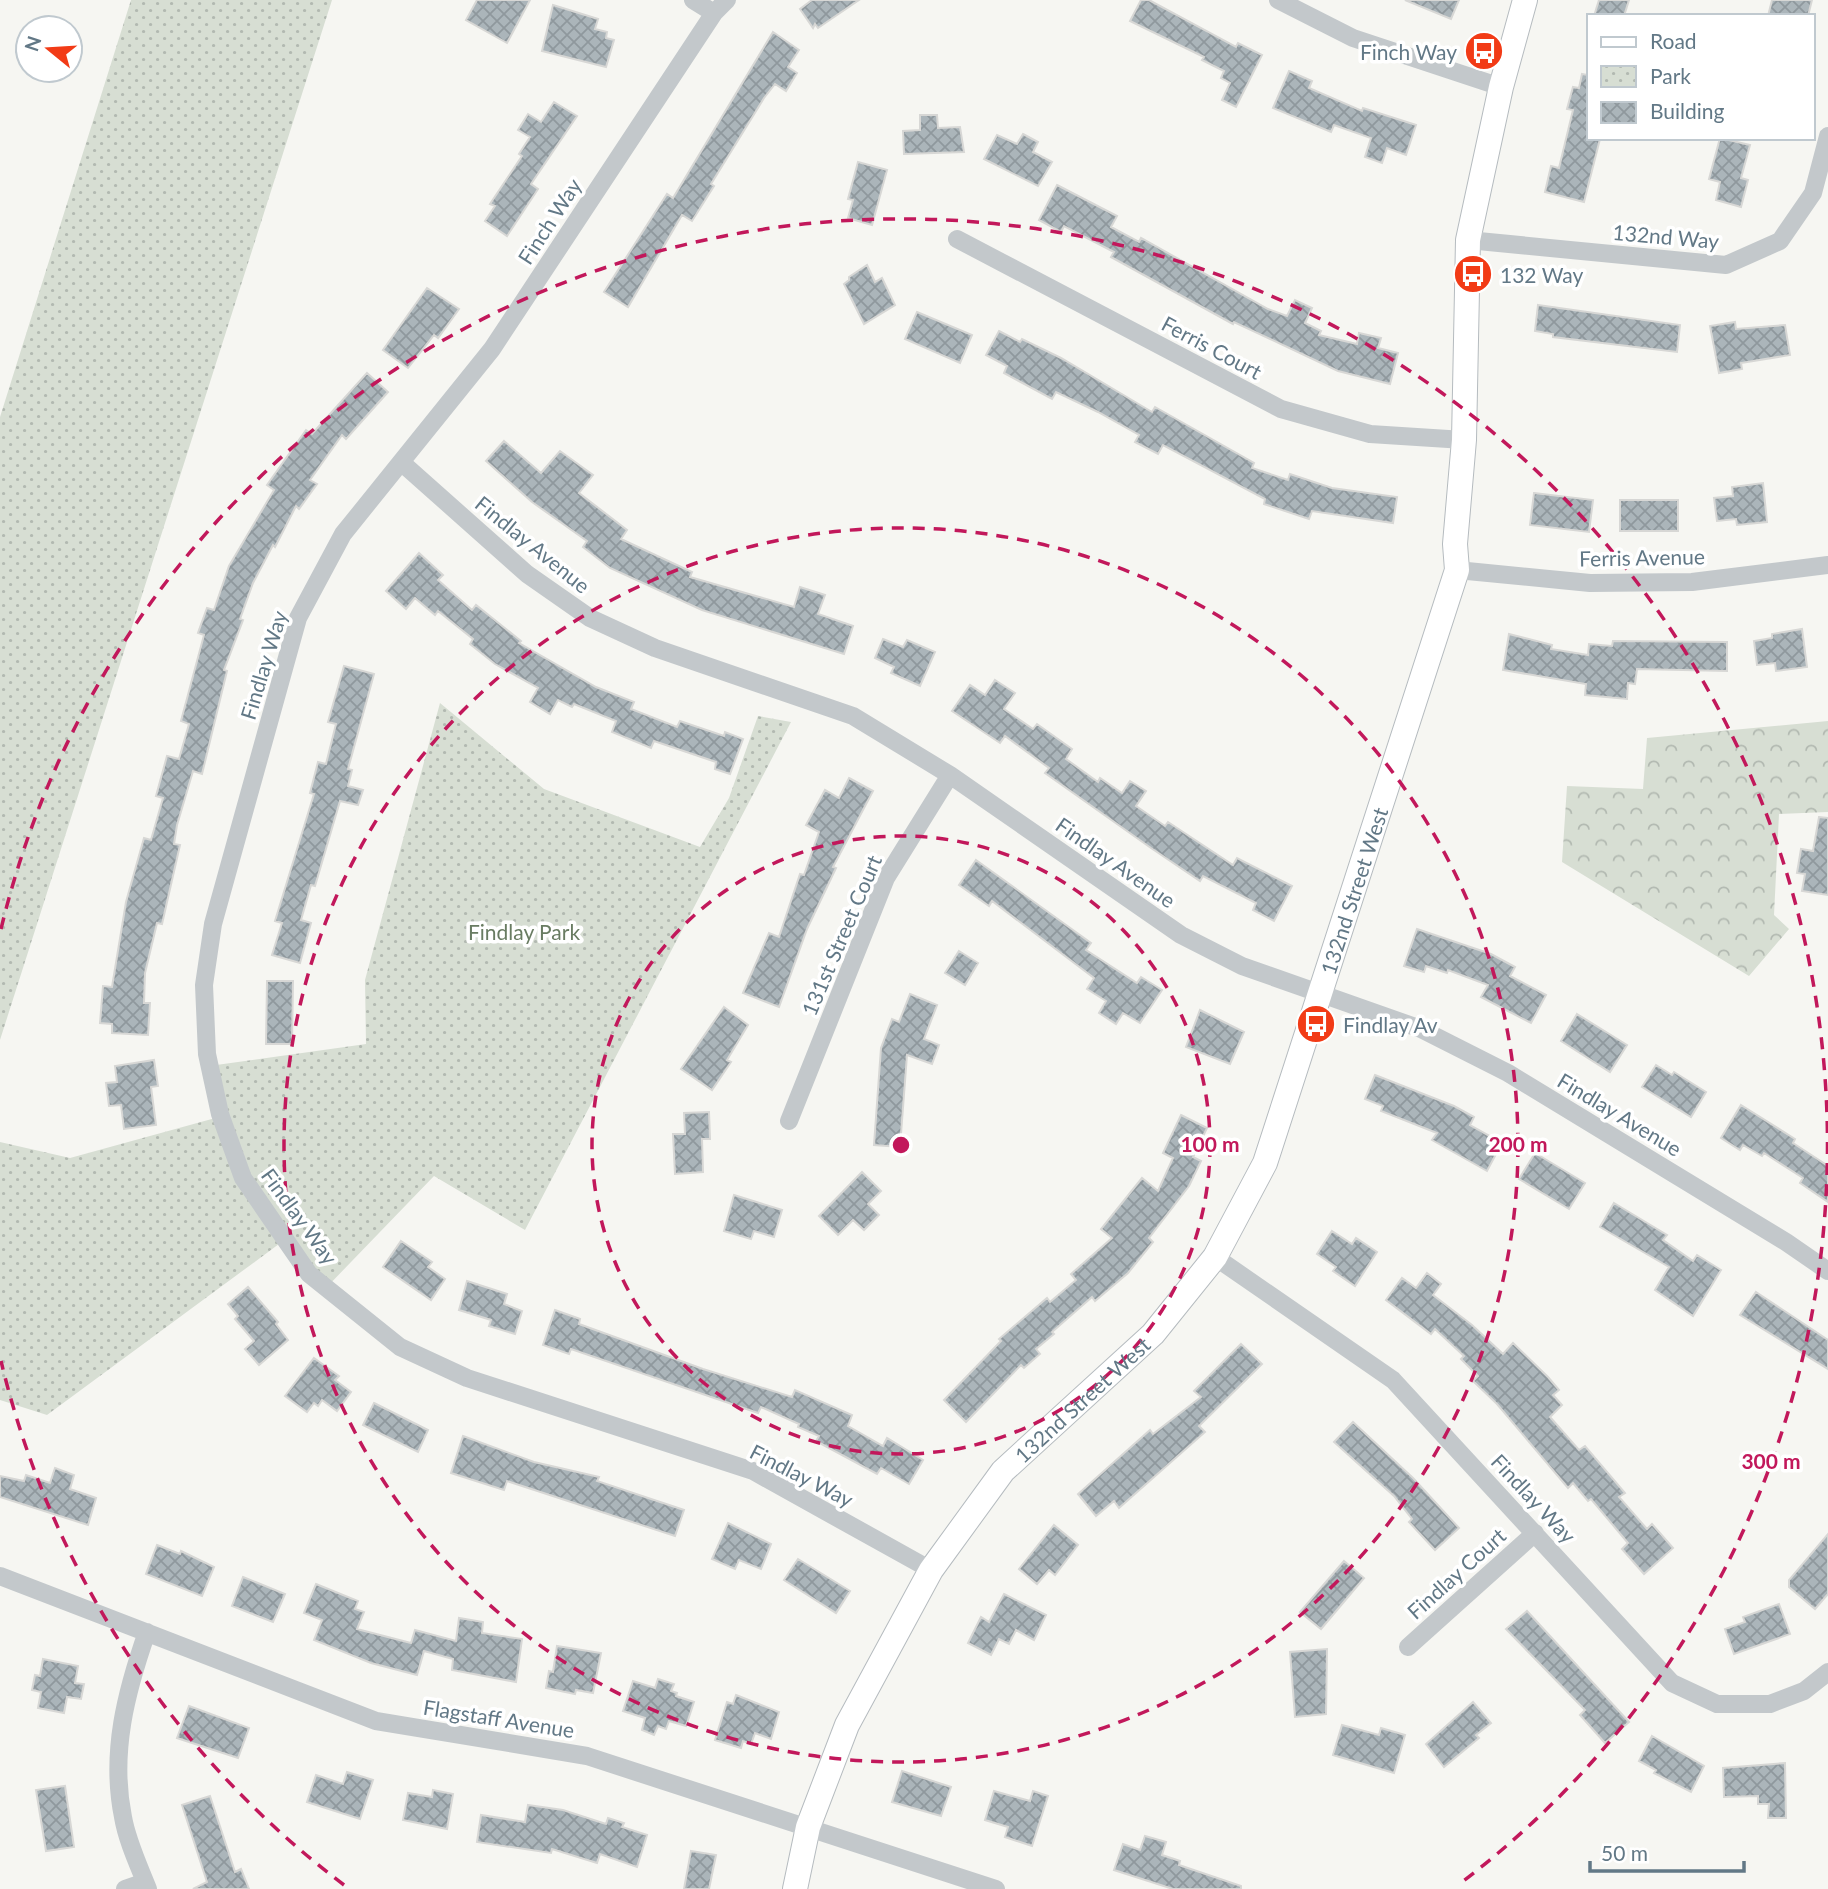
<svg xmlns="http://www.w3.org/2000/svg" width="1828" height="1889" viewBox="0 0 1828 1889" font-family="Lato,sans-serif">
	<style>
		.forest { fill: url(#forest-crowns) }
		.park { fill: url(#park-dots) }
		.building { fill: url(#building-cross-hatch); stroke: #d7d7d5; stroke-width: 2 }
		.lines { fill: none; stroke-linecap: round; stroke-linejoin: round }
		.secondary-casing { stroke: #b5bbbf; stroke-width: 26 }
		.street { stroke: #c3c8cb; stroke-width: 18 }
		.secondary { stroke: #fff; stroke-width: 24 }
		.ring { fill: none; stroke: #c2185b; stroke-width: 3.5; stroke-dasharray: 12 9 }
		.labels { text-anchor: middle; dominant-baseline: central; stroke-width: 7; stroke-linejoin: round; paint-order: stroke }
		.poi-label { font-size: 21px; fill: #627886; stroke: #fff; text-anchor: start }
		.street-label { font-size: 21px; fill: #627886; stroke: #fff }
		.park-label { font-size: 21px; fill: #697c62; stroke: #fff }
		.centre { fill: #c2185b; stroke: #fff; stroke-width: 3.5 }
		.ring-label { font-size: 21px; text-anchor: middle; font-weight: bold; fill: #c2185b; stroke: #fff; stroke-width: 7; stroke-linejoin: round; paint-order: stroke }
	</style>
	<defs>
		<pattern id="forest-crowns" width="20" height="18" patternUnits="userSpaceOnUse" patternTransform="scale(1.75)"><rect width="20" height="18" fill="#d7ded3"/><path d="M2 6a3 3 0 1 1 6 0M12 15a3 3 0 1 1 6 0" fill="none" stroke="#b2b9b1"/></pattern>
		<pattern id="park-dots" width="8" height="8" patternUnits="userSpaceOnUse" patternTransform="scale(1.75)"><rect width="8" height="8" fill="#d7ded3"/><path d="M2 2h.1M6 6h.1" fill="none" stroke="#b2b9b1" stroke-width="1.8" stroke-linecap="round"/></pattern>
		<pattern id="building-cross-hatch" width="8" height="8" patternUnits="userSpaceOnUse" patternTransform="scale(1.75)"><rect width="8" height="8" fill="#abb5ba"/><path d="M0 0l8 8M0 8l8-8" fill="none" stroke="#8f989d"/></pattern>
	</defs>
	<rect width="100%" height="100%" fill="#f6f6f2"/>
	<path class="forest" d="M1828 721V812L1779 814 1774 915 1789 929 1749 976 1562 862 1567 786 1643 789 1647 738Z"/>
	<path class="park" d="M131 0H332L0 1040V417Z
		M440 703 544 789 700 847 729 798 758 716 791 722 525 1230 434 1176 324 1290 283 1241 47 1415 0 1400V1142L70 1158 219 1117 209 1066 366 1044 365 980Z"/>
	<path class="building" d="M477 0H530L507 43 466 20Z
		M812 0H859L818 28 815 24 813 28 800 9Z
		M1141 0H1149L1236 47 1238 43 1262 55 1236 107 1222 100 1230 83 1221 78 1224 71 1202 60 1204 57 1130 21Z
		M1405 0H1459L1451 19Z
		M1599 0H1629L1624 16H1594Z
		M1772 0H1812L1808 16H1768Z
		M553 5 598 19 595 29 607 32 606 38 614 40 606 67 542 51Z
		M773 32 799 50 788 67 797 73 786 91 775 84 764 98 711 184 714 186 692 221 682 215 628 307 604 292 667 194 673 198Z
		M1289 71 1312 81 1309 88 1362 111 1363 108 1416 125 1406 155 1387 148 1382 163 1365 157 1371 138 1334 125 1331 132 1273 108Z
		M1582 74 1588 75V138L1600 139 1584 202 1545 192 1551 166 1559 168 1573 110 1567 109 1573 87 1579 88Z
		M554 102 577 116 531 184 538 189 507 236 485 221 495 206 490 204 522 156 519 154 530 137 518 130 528 114 541 122Z
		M920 115H937L938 128 960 127 964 152 904 154 903 131 920 130Z
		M1023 134 1038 142 1033 152 1052 162 1038 186 984 159 997 135 1017 144Z
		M1720 138 1750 145 1741 178 1748 180 1741 207 1716 200 1720 182 1709 179Z
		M858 162 887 170 872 225 848 218 853 200 848 199Z
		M1057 185 1117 216 1111 227 1139 242 1141 238 1268 309 1287 316 1295 300 1312 308 1305 323 1321 331 1319 335 1357 344 1359 333 1381 338 1378 348 1398 353 1390 384 1338 371 1234 322 1233 324 1111 257 1114 252 1064 226 1061 232 1039 220Z
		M867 265 875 282 882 278 895 305 864 324 844 284 849 280V277Z
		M427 288 459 309 438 338 434 335 408 368 383 350Z
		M1538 305 1680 325 1677 352 1553 337V334L1535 331Z
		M917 312 972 335 960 363 905 339Z
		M1735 322 1736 329 1785 325 1790 355 1741 363 1742 369 1719 373 1710 326Z
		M999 331 1020 342 1022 339 1061 358 1152 412 1155 407 1254 463 1252 468 1288 480 1290 474 1332 488 1397 497 1393 523 1312 511 1309 519 1264 504 1265 499 1163 445 1158 454 1135 442 1139 435 1098 412 1056 392 1052 399 1004 373 1007 366 986 355Z
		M367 373 388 392 346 439 342 435 310 480 317 484 299 509 296 506 275 547 273 545 253 583 240 619 243 620 224 670 227 671 202 774 193 771 177 825 174 844 180 845 162 924 157 923 145 973 144 1003H150L148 1035 112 1033V1024L100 1023 103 986 112 987 126 902 144 838 151 840 163 798 156 796 167 756 179 759 189 724 181 721 204 635 198 633 207 608 214 610 229 566 274 490 267 485 306 430 312 434Z
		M504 441 541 473 560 451 593 475 579 493 627 530 621 539 692 572 690 577 794 607 800 587 825 595 818 614 853 626 844 654 702 610 610 568 583 547 587 541 532 502 486 461Z
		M1763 483 1767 522 1737 525 1736 519 1717 521 1714 498 1733 496 1732 487Z
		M1534 493 1593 500 1589 532 1530 525Z
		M1620 500H1678V531H1620Z
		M419 553 443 575 438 580 472 610 476 605 521 641 519 643 596 687 634 702 631 709 677 727 680 721 724 736 725 732 743 739 730 774 715 769 716 762 654 741 651 748 612 732 616 721 574 704 572 707 558 700 550 714 530 702 538 688 495 664 470 644 473 639 438 611 435 615 415 598 406 609 386 591Z
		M1802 629 1807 667 1776 671 1775 663 1757 665 1754 641 1772 638V634Z
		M1509 634 1552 645 1551 649 1588 655 1589 644 1612 646 1613 641 1727 642V671L1637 669 1635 684 1628 683 1627 699 1585 695 1586 684 1503 670Z
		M883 639 903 647 907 640 935 652 920 686 891 673 894 667 875 658Z
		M344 666 374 674 348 769 352 770 348 786 363 790 358 805 340 801 315 886 311 885 301 920 311 923 300 963 272 955 282 923 275 921 314 794 310 793 318 762 326 764 336 724 328 722Z
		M995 680 1015 693 1004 709 1033 729 1037 724 1072 749 1066 759 1098 782 1100 778 1122 793 1130 781 1146 791 1136 806 1165 826 1168 822 1233 865 1237 858 1292 886 1274 921 1253 910 1256 903 1203 876 1200 881 1151 848 1045 773 1049 768 1005 736 1000 743 952 711 970 685 985 695Z
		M849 778 873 791 833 867 836 868 807 929 779 1007 743 993 769 933 779 937 800 874 804 875 819 832 806 825 825 790 839 798Z
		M1819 817 1828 818V895L1802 891 1805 874 1797 873 1801 849 1813 851Z
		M976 860 1091 943 1086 950 1137 983 1141 977 1162 990 1140 1023 1123 1013 1116 1024 1099 1013 1106 1001 1087 989 1094 978 992 901 989 906 959 885Z
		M1417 929 1491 954 1515 967 1510 976 1546 995 1531 1023 1481 997 1488 985 1448 970 1447 973 1426 966 1424 972 1404 966Z
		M959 951 978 963 965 985 945 973Z
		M267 981H293L292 1044H266Z
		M910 994 937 1005 924 1039 939 1045 932 1064 907 1055 900 1147 874 1145 881 1048 892 1019 899 1022Z
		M724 1007 748 1025 727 1060 731 1062 712 1090 681 1069Z
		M1200 1010 1244 1032 1230 1064 1186 1047Z
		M1577 1014 1627 1045 1610 1072 1561 1041Z
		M154 1060 158 1086 151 1087 156 1125 124 1129 121 1105 109 1106 106 1083 117 1082 115 1066Z
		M1656 1065 1672 1075 1674 1072 1706 1092 1691 1117 1642 1087Z
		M1375 1075 1454 1106 1474 1117 1470 1125 1502 1143 1487 1171 1432 1140 1437 1133 1381 1111 1383 1106 1365 1099Z
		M1741 1105 1795 1139 1793 1143 1828 1166V1202L1800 1183 1803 1178 1764 1153 1762 1156 1743 1145 1740 1150 1721 1138Z
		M709 1112 710 1139H702L703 1172 675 1174 673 1134H685L684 1113Z
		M1181 1115 1207 1128 1193 1157 1201 1161 1189 1186 1149 1238 1153 1242 1128 1273 1095 1301 1092 1297 1052 1332 1054 1334 1036 1349 1040 1354 1024 1368 1021 1365 966 1422 944 1400 1001 1341 999 1339 1047 1298 1050 1302 1076 1280 1071 1274 1112 1238 1101 1229 1142 1178 1158 1191 1173 1158 1163 1153Z
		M1535 1153 1585 1183 1569 1209 1519 1179Z
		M862 1172 881 1191 868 1204 879 1215 864 1230 853 1220 838 1235 819 1216Z
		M734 1195 782 1210 774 1237 754 1231 751 1239 724 1231Z
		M1614 1203 1667 1235 1663 1240 1693 1261 1697 1255 1721 1270 1693 1316 1655 1290 1669 1267 1600 1227Z
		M1332 1231 1352 1244 1356 1238 1377 1252 1355 1286 1333 1271 1336 1267 1317 1254Z
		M401 1241 432 1262 428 1267 445 1279 431 1300 383 1267Z
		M1427 1273 1441 1284 1433 1295 1472 1325 1503 1354 1513 1343 1548 1377 1559 1390 1553 1395 1562 1405 1550 1417 1579 1450 1585 1446 1625 1493 1619 1497 1647 1529 1652 1524 1673 1548 1644 1574 1622 1549 1628 1543 1591 1499 1588 1501 1573 1483 1568 1488 1497 1404 1473 1381 1478 1376 1461 1359 1464 1356 1435 1329 1431 1334 1386 1300 1402 1278 1416 1288Z
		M467 1281 507 1294 504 1304 522 1311 515 1334 489 1326 491 1320 459 1310Z
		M248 1287 278 1322 276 1324 288 1340 259 1365 245 1349 254 1341 235 1319 238 1316 228 1304Z
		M1756 1292 1828 1340V1369L1740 1315Z
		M555 1310 580 1319 579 1324 703 1369 792 1397 795 1390 852 1415 848 1426 883 1446 887 1438 923 1460 909 1484 881 1468 877 1474 816 1441 819 1436 798 1427 799 1424 761 1407 758 1413 571 1349 569 1354 543 1345Z
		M1241 1344 1262 1364 1199 1426 1205 1432 1119 1508 1114 1501 1096 1516 1078 1494 1150 1430 1153 1434 1201 1397 1194 1391Z
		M314 1358 339 1376 335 1380 351 1392 337 1411 322 1400 318 1406 314 1403 307 1412 285 1396Z
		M374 1403 428 1430 418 1452 363 1425Z
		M1353 1422 1413 1478 1459 1528 1435 1550 1409 1522 1412 1519 1394 1496 1334 1442Z
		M463 1436 534 1462 599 1477 597 1481 684 1510 675 1536 507 1481 504 1490 451 1473Z
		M55 1468 74 1475 70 1489 96 1498 88 1525 0 1497V1476L24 1481 26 1475 50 1483Z
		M728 1523 771 1544 761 1569 739 1560 735 1569 712 1559Z
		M1054 1525 1078 1545 1055 1575 1049 1570 1037 1584 1019 1569Z
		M1828 1534V1594L1815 1609 1789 1587V1580Z
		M157 1545 180 1554 181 1551 214 1567 202 1596 146 1574Z
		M798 1559 850 1591 836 1613 784 1580Z
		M1344 1561 1364 1578 1321 1629 1300 1612Z
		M243 1577 285 1594 273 1622 232 1606Z
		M316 1584 358 1601 355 1609 364 1612 357 1629 411 1643 415 1630 456 1641 459 1618 483 1622 482 1633 522 1639 516 1682 452 1670 453 1659 424 1651 417 1675 371 1663 314 1640 322 1620 304 1613Z
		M1004 1594 1046 1615 1034 1640 1016 1630 1009 1644 999 1639 991 1655 968 1643 981 1617 989 1622Z
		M1779 1604 1790 1634 1734 1654 1725 1629 1745 1622 1743 1617Z
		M1527 1611 1629 1722 1605 1743 1580 1715 1585 1710 1506 1629Z
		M557 1646 601 1653 593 1693 576 1690 575 1694 546 1688 549 1671 553 1672Z
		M1327 1649 1326 1714 1295 1717 1290 1652Z
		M43 1659 78 1666 75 1683 84 1684 81 1699 67 1697 64 1713 38 1708 41 1692 32 1690 35 1675 40 1676Z
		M658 1679 674 1684 671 1691 677 1693 676 1696 694 1702 686 1726 669 1721 666 1729 658 1726 654 1735 642 1730 645 1718 623 1711 633 1681 655 1688Z
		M736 1695 779 1712 771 1739 755 1733 751 1744 743 1741 741 1748 715 1740 727 1702 733 1704Z
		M1473 1702 1491 1723 1476 1735 1479 1738 1444 1767 1426 1744Z
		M189 1706 249 1728 238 1758 177 1738Z
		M1342 1725 1379 1735 1381 1728 1405 1735 1394 1773 1333 1755Z
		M1652 1736 1704 1766 1691 1792 1654 1773 1656 1770 1639 1761Z
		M1785 1763 1786 1818H1768L1769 1804H1758V1796L1724 1797 1723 1768Z
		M902 1771 951 1787 941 1816 892 1802Z
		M347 1772 373 1780 360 1819 307 1802 316 1775 343 1784Z
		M65 1786 74 1847 46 1851 36 1790Z
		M433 1790 453 1794 447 1829 403 1820 408 1793 432 1797Z
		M994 1791 1030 1801 1033 1791 1048 1796 1032 1846 1005 1837 1008 1827 985 1820Z
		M210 1796 235 1872 241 1869 249 1889H193L207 1882 182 1805Z
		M528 1805 563 1810 606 1824 608 1818 624 1823 622 1827 647 1835 637 1867 600 1854 597 1863 552 1849 551 1853 477 1842 481 1815 525 1822Z
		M1145 1836 1166 1842 1162 1855 1180 1861 1179 1865 1241 1886V1889H1173L1114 1870 1123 1844 1140 1850Z
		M691 1851 716 1855 709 1889H684Z"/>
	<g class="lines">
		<g class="secondary-casing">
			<g id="secondary">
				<path id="s1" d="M795 1889 808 1827 847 1725 931 1570 1003 1471 1153 1334 1215 1257 1265 1163 1457 570 1455 544 1464 440 1468 240 1501 87 1525 0"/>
			</g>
		</g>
		<path class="street" d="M693 0 714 13
			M727 0 714 13 492 349 343 534 298 618 213 924 204 985 207 1054 220 1114 243 1178 309 1274 400 1347 467 1378 753 1471 931 1570
			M1278 0 1353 38 1501 87
			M957 239 1281 409 1370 434 1464 440
			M1468 240 1726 265 1780 241 1813 193 1828 136
			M401 462 527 574 590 618 655 648 853 716 950 775 1181 935 1242 966 1421 1029 1508 1073 1786 1242 1828 1271
			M1457 570 1590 583 1692 582 1828 565
			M789 1121 886 878 950 775
			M1215 1257 1393 1380 1672 1683 1717 1704H1770L1804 1691 1828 1672
			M0 1576 376 1721 587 1756 996 1889
			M147 1632C126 1692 110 1753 123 1817 127 1841 139 1866 148 1889
			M1408 1647 1535 1533
			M125 1889 145 1882"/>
		<use href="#secondary" class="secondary"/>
	</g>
	<g class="ring">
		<circle cx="901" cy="1145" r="309"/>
		<circle cx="901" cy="1145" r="617"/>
		<path d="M344 1885A926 926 0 0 1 1 1361M1 929A926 926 0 1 1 1458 1885"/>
	</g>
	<defs>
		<g id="bus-disc" transform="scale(2.0125)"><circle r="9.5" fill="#f23b16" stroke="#fff"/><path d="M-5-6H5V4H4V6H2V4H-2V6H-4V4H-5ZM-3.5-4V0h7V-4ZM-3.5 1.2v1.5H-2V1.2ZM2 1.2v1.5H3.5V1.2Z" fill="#fff"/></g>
	</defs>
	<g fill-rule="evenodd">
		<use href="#bus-disc" x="1484" y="51"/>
		<use href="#bus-disc" x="1473" y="274"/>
		<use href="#bus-disc" x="1316" y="1024"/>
	</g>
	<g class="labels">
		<g class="poi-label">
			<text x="1457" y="51" text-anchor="end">Finch Way</text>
			<text x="1500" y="274">132 Way</text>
			<text x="1343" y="1024">Findlay Av</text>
		</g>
		<g class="street-label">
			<text transform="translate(549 221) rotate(-57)">Finch Way</text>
			<text transform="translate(1666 236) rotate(5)">132nd Way</text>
			<text transform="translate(1212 347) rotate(28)">Ferris Court</text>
			<text transform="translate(533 544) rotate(39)">Findlay Avenue</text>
			<text transform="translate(1642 557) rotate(-1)">Ferris Avenue</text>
			<text transform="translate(263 665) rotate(-73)">Findlay Way</text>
			<text transform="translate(1116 862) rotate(35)">Findlay Avenue</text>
			<text stroke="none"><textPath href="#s1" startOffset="1166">132nd Street West</textPath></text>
			<text transform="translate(841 935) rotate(-67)">131st Street Court</text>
			<text transform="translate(1620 1114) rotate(31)">Findlay Avenue</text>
			<text transform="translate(300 1216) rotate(54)">Findlay Way</text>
			<text stroke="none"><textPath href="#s1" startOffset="578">132nd Street West</textPath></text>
			<text transform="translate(802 1475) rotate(27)">Findlay Way</text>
			<text transform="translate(1534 1498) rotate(47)">Findlay Way</text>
			<text transform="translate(1456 1573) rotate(-42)">Findlay Court</text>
			<text transform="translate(499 1718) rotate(9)">Flagstaff Avenue</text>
		</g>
		<g class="park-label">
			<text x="524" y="931">Findlay Park</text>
		</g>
	</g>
	<circle cx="901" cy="1145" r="10" class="centre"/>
	<g class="ring-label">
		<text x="1210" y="1152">100 m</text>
		<text x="1518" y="1152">200 m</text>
		<text x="1771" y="1469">300 m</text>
	</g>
	<rect x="1587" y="14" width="228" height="126" fill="#ffffff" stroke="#c0c9cf" stroke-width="2"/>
	<rect x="1601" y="37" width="35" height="10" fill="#ffffff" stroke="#c0c9cf" stroke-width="2"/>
	<text x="1650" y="49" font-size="21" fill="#627886">Road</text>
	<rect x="1601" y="66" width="35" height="21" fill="url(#park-dots)" stroke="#c0c9cf" stroke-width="2"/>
	<text x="1650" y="84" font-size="21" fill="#627886">Park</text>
	<rect x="1601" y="102" width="35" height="21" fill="url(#building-cross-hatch)" stroke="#c0c9cf" stroke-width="2"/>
	<text x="1650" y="119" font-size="21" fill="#627886">Building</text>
	<g transform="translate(49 49) rotate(288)"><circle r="33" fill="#ffffff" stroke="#c0c9cf" stroke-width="2"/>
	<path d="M0-5L12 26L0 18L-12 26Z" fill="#f23b16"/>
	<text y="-10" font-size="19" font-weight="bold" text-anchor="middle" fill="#627886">N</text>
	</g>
	<path d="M1590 1861v10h154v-10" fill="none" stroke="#627886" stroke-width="3.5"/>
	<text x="1601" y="1861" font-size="21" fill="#627886" stroke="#ffffff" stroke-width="5" paint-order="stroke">50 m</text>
</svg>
